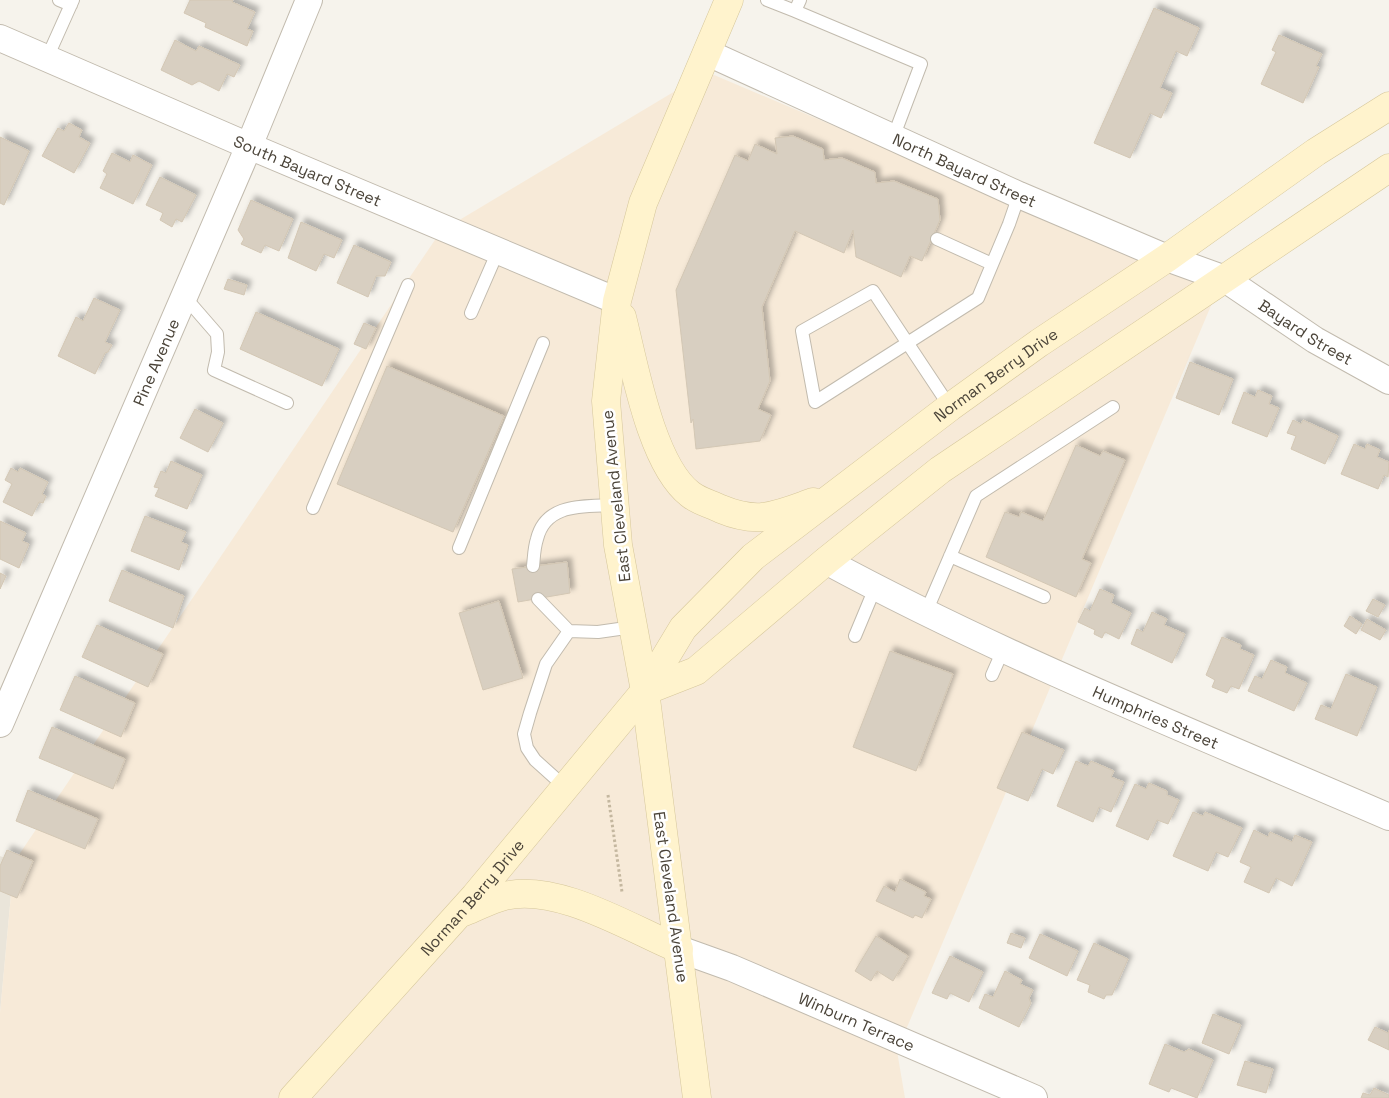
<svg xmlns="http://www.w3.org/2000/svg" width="1389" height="1098" viewBox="0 0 1389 1098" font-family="'Space Grotesk',sans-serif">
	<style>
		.residential { fill: #eae5da }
		.commercial { fill: #f7ead8 }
		.building { fill: #d8cfc1; stroke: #d3c7b4; filter: url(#shadow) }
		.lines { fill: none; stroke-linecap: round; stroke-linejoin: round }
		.service-casing { stroke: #c2bbae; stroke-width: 14 }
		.minor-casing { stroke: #c2bbae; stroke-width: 28 }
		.secondary-casing { stroke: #d6c79b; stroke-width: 29 }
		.path { stroke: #c4b79f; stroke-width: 3; stroke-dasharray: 2.5 2.5; stroke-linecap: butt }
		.service { stroke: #fff; stroke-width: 12 }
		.minor { stroke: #fff; stroke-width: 26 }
		.secondary { stroke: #fff3cd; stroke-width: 28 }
		.labels { text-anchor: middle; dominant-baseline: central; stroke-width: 5; stroke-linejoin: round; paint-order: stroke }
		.street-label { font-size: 16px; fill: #4b4439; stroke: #fff }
	</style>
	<defs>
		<filter id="shadow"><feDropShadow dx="4.5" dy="-4.5" stdDeviation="2.5" flood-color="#0004"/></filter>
	</defs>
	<rect width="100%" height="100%" fill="#f6f3ec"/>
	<path class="residential" d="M0 856 14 862 0 1013Z"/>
	<path class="commercial" d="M707 72 1218 289 897 1051 905 1098H0V1013L14 862 441 231Z"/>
	<path class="building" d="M190 0H233L232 2 255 12 247 29 253 31 247 46 205 27 206 23 184 13Z
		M1154 8 1199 28 1187 56 1176 51 1160 88 1172 93 1161 118 1150 113 1130 158 1094 143Z
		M1279 35 1322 54 1316 66 1319 67 1303 103 1261 84 1276 52 1272 50Z
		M175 40 196 51 199 46 240 65 234 77 227 74 219 91 199 81 192 85 161 70Z
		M69 123 82 130 79 137 90 143 74 173 42 156 58 128 64 131Z
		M793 136 823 149 824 160 842 158 875 172 876 183 894 181 938 199 940 220 922 261 910 256 901 277 856 257 853 230 844 253 795 231 762 307 770 381 758 409 771 415 760 441 696 449 693 419 691 423 676 290 735 155 748 161 755 144 777 154 775 138Z
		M0 137 29 151 4 205 0 203Z
		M112 153 130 162 133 155 152 165 133 204 100 188 107 174 103 171Z
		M160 177 196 195 182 222 176 219 172 227 160 220 163 213 146 205Z
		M251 200 293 219 279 251 265 245 261 253 241 244 244 239 238 230Z
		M301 222 342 240 334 258 324 254 316 271 288 258Z
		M354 245 391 262 385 276H376L368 297 337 283Z
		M228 279 247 285 244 295 224 289Z
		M94 298 120 310 105 342 112 345 108 352 105 353 95 374 58 356 76 317 83 321Z
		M256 312 339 349 322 386 240 349Z
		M364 323 376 328 366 349 354 344Z
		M1190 362 1233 379 1219 415 1176 398Z
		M387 366 504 416 453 532 337 484Z
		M1258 390 1272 396 1269 404 1279 408 1267 437 1232 423 1244 392 1255 397Z
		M195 409 223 423 208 452 180 438Z
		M1293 420 1301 424 1303 420 1338 436 1325 464 1291 449 1296 436 1287 433Z
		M1354 444 1365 449 1367 444 1380 450 1377 457 1389 462 1388 477 1384 475 1378 489 1341 474Z
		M1076 445 1100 456 1103 451 1125 460 1082 559 1091 563 1076 597 986 557 1005 512 1019 517 1021 512 1043 521Z
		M171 461 202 475 187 509 155 496 159 488 154 487 161 471 166 473Z
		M11 468 18 472 20 468 48 482 42 494 46 496 43 503 39 502 32 516 3 502 12 484 5 480Z
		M145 516 186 532 181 542 188 545 179 570 131 551Z
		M0 521 26 533 22 541 29 544 19 568 0 559Z
		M567 562 570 593 518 602 512 569Z
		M122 570 184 596 173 628 109 601Z
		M0 573 6 576 0 589Z
		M1100 589 1114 595 1111 603 1131 613 1119 639 1105 632 1102 638 1094 634 1095 630 1078 622 1085 608 1090 611Z
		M1373 599 1385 605 1378 617 1366 611Z
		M499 601 523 678 483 690 459 613Z
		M1152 612 1167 619 1164 625 1185 634 1172 663 1131 644 1137 629 1143 632Z
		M1350 616 1362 624 1356 634 1344 626Z
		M1367 619 1386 630 1380 640 1361 630Z
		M97 625 163 654 148 687 82 657Z
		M1222 637 1241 645 1240 649 1254 655 1239 689 1231 686 1227 693 1212 687 1215 680 1206 675Z
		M890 651 953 674 916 771 853 747Z
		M1271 660 1287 667 1285 673 1307 683 1294 711 1248 691 1255 676 1262 679Z
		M1346 674 1377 687 1357 736 1315 719 1321 705 1331 709Z
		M75 676 135 703 121 737 60 710Z
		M52 727 125 759 113 789 39 758Z
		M1022 732 1064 750 1053 774 1042 769 1028 801 997 788Z
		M1076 761 1088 766 1091 761 1114 771 1111 777 1124 782 1111 812 1099 807 1093 822 1057 806Z
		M1149 783 1167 791V795L1179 800 1168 824 1157 820 1148 840 1116 826 1135 784 1146 789Z
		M28 790 98 819 85 849 16 821Z
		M1193 812 1203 816 1205 812 1242 828 1228 857 1216 852 1208 871 1173 856Z
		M1254 830 1268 837 1270 832 1292 842 1295 835 1312 842 1292 886 1276 878 1269 893 1244 882 1251 867 1240 862Z
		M7 850 33 861 17 898 0 891V866Z
		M900 879 926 892 924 896 931 899 922 918 915 915 913 918 876 901 884 886 895 892Z
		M1011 933 1025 938 1021 948 1007 943Z
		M1040 934 1078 951 1067 976 1029 958Z
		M876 936 908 956 893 981 877 971 871 981 855 971Z
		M1094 943 1128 959 1112 995H1106L1104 999 1088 992 1090 985 1077 980Z
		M950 956 983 972 969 1002 950 993 947 999 932 993Z
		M1005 971 1022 980 1020 984 1033 990 1029 998 1031 1003 1019 1027 979 1008 985 994 993 997Z
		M1213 1014 1241 1025 1229 1054 1202 1043Z
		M1375 1027 1388 1033 1389 1030V1050L1368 1040Z
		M1165 1044 1184 1052 1189 1049 1213 1060 1197 1098 1171 1088 1169 1092 1149 1084Z
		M1245 1061 1273 1069 1266 1093 1237 1085Z
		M1374 1088 1389 1095V1098H1361L1363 1093 1370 1095Z"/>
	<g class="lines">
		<g class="service-casing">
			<path id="service" d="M59 0 71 5
				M767 0 795 11 800 0
				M795 11 921 64 893 138
				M47 58 73 0
				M937 239 992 264
				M184 296 217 334 218 352 214 370 287 403
				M471 313 498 251
				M950 407 873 291 802 331 815 402 978 298 1009 224 1019 195
				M313 508 408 285
				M459 548 543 343
				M950 556 1044 597
				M533 566C534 558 534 548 537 539 546 502 585 507 615 505
				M538 599 569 631 598 632 633 627
				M926 612 976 496 1113 407
				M855 636 875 588
				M992 675 1003 650
				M565 787 535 760 527 748 524 734 530 713 546 664 569 631"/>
		</g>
		<g class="minor-casing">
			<g id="minor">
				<path id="s1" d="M0 38 249 146 617 301"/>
				<path id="s2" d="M708 53 1019 195 1167 258 1225 279 1315 340 1389 381"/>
				<path id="s3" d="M826 561C1007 659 1200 735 1389 817"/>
				<path id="s4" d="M0 724 249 146 309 0"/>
				<path id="s5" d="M679 949 732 968 1034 1098"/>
			</g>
		</g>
		<g class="secondary-casing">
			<g id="secondary">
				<path d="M622 317C634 364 651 464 690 494 698 501 711 504 721 509 733 514 748 518 762 517 780 515 796 508 813 502"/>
				<path d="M645 691 696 671 826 561 940 470 1389 168"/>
				<path d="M464 912C477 907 491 899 504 896 558 883 629 928 679 949"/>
				<path id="s6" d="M293 1098 475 896 645 691 683 628 753 557 950 407 1039 343 1167 258 1316 152 1389 106"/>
				<path d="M697 1098 645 691 618 545 606 401 617 301 643 203 729 0"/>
			</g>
		</g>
		<path class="path" d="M608 795 622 892"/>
		<use href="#service" class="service"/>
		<use href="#minor" class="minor"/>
		<use href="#secondary" class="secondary"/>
	</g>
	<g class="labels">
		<g class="street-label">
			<text stroke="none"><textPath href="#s2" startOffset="282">North Bayard Street</textPath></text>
			<text stroke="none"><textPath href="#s1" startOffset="335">South Bayard Street</textPath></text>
			<text stroke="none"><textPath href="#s2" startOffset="661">Bayard Street</textPath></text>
			<text stroke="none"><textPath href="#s4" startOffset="394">Pine Avenue</textPath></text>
			<text stroke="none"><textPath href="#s6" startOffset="1015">Norman Berry Drive</textPath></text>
			<text transform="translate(616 496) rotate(-96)">East Cleveland Avenue</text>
			<text stroke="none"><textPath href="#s3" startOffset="365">Humphries Street</textPath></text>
			<text stroke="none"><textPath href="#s6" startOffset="269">Norman Berry Drive</textPath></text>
			<text transform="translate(671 897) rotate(82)">East Cleveland Avenue</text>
			<text stroke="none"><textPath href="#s5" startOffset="192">Winburn Terrace</textPath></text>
		</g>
	</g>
</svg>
